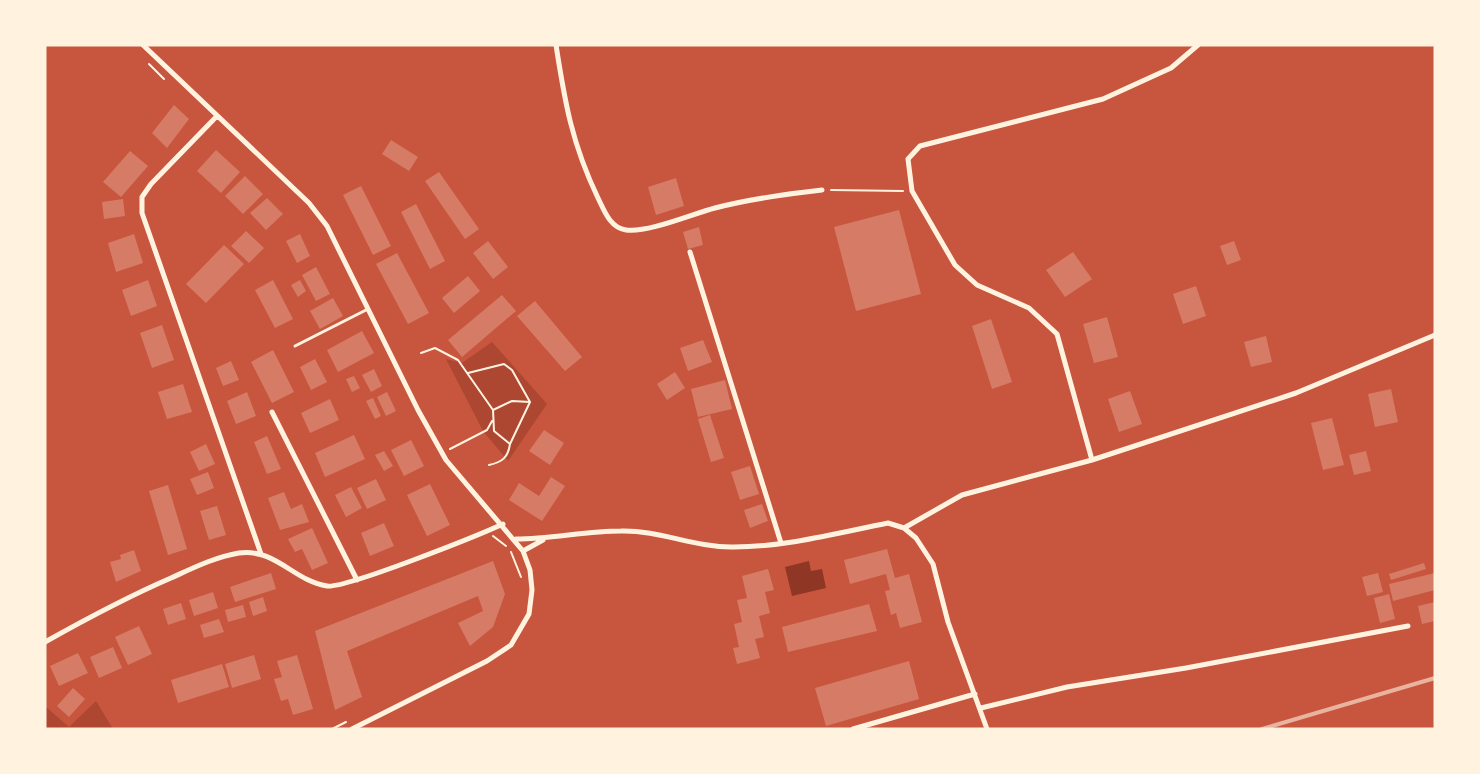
<svg xmlns="http://www.w3.org/2000/svg" width="1480" height="774" viewBox="0 0 1480 774" font-family="'Exo 2',sans-serif">
	<style>
		.green { fill: #ae4732 }
		.water { fill: #8f3625 }
		.building { fill: #d67c66 }
		.lines { fill: none; stroke-linecap: round; stroke-linejoin: round }
		.path { stroke: #fff3e0; stroke-width: 2 }
		.service { stroke: #fff3e0; stroke-width: 3 }
		.minor { stroke: #fff3e0; stroke-width: 5 }
		.rail { stroke: #e9b49f; stroke-width: 4 }
	</style>
	<rect width="100%" height="100%" fill="#c8553d"/>
	<path class="green" d="M492 342 547 404 508 461 483 431 446 359 462 363Z
		M96 701 113 729H45V706L69 727Z"/>
	<path class="water" d="M809 561 811 571 822 569 826 588 792 596 785 567Z"/>
	<path class="building" d="M174 105 189 119 167 148 152 133Z
		M391 140 418 157 409 171 382 154Z
		M216 150 240 172 221 193 197 171Z
		M130 151 148 166 121 197 103 182Z
		M439 172 479 229 465 239 425 181Z
		M245 176 263 194 243 214 225 196Z
		M676 178 684 206 656 215 648 187Z
		M361 186 391 246 373 255 343 195Z
		M267 198 283 214 266 230 250 213Z
		M123 199 125 216 104 219 102 202Z
		M416 204 445 261 430 269 401 212Z
		M899 210 921 294 856 311 834 227Z
		M699 227 703 245 688 249 683 232Z
		M246 231 264 248 249 263 231 246Z
		M134 234 143 263 116 272 108 243Z
		M300 234 310 256 297 263 286 241Z
		M488 241 508 267 493 279 473 253Z
		M1234 241 1241 260 1227 265 1220 246Z
		M224 245 244 264 206 303 186 284Z
		M1073 252 1092 279 1065 297 1046 270Z
		M397 253 429 313 408 324 376 264Z
		M316 267 330 294 316 301 302 275Z
		M468 276 480 291 454 313 442 298Z
		M148 280 157 306 131 316 122 290Z
		M273 280 293 319 275 328 255 290Z
		M300 280 306 291 298 297 291 285Z
		M1196 286 1206 316 1183 324 1173 294Z
		M502 295 516 311 462 357 448 340Z
		M333 298 343 316 320 329 310 311Z
		M535 301 582 357 565 371 517 316Z
		M1107 317 1118 357 1094 363 1083 324Z
		M991 319 1012 382 992 389 972 326Z
		M162 325 174 360 152 368 140 333Z
		M362 331 374 353 338 372 327 350Z
		M1266 336 1272 362 1251 367 1244 342Z
		M703 340 712 362 688 371 680 348Z
		M273 350 294 392 272 403 251 362Z
		M315 359 327 382 311 390 300 367Z
		M231 361 239 380 223 386 216 368Z
		M374 369 382 386 371 392 362 375Z
		M675 372 685 388 667 400 657 384Z
		M354 376 360 388 352 392 346 379Z
		M725 380 732 409 698 417 691 389Z
		M183 384 192 412 167 419 158 392Z
		M1391 389 1398 422 1375 427 1368 394Z
		M1130 391 1142 424 1119 432 1108 399Z
		M247 392 256 416 236 424 227 401Z
		M387 392 396 411 386 416 377 397Z
		M373 398 381 416 375 419 366 401Z
		M330 399 339 420 310 433 301 413Z
		M710 415 724 458 711 462 698 419Z
		M1332 418 1344 465 1323 470 1311 423Z
		M544 430 564 443 550 465 529 451Z
		M354 435 365 459 325 477 315 453Z
		M267 436 281 469 267 474 254 442Z
		M411 440 424 466 404 476 391 450Z
		M206 444 215 464 199 471 190 452Z
		M384 451 393 466 384 471 375 455Z
		M1366 451 1371 471 1354 475 1349 455Z
		M750 466 759 494 740 500 731 472Z
		M208 472 214 488 197 495 190 479Z
		M551 477 565 486 542 521 509 500 519 483 539 496Z
		M376 479 386 500 367 509 357 488Z
		M430 484 450 525 427 536 407 495Z
		M168 485 187 549 168 555 149 491Z
		M351 487 362 508 346 517 335 495Z
		M284 492 291 509 302 504 309 522 280 530 268 498Z
		M762 504 768 521 750 528 744 510Z
		M217 506 226 535 209 540 200 511Z
		M384 523 394 546 370 556 361 533Z
		M312 528 328 563 312 570 302 549 295 552 288 539Z
		M887 549 895 578 909 574 922 622 900 628 896 613 891 615 885 591 890 590 886 574 850 584 844 560Z
		M134 550 141 571 116 582 110 562 121 559 120 555Z
		M493 561 505 594 493 627 470 646 458 623 483 611 478 596 347 651 362 697 335 710 315 631Z
		M1424 563 1426 569 1391 580 1389 574Z
		M768 569 774 590 765 592 770 613 759 616 764 637 755 639 760 658 737 664 733 648 739 647 734 624 742 622 737 600 747 598 742 576Z
		M271 573 276 589 235 602 230 587Z
		M1378 573 1383 592 1367 596 1362 577Z
		M1435 573V590L1393 601 1389 584Z
		M213 592 218 608 194 616 189 600Z
		M1389 594 1395 619 1380 623 1374 598Z
		M263 597 267 611 253 616 249 602Z
		M1435 602V621L1422 624 1418 606Z
		M181 603 186 619 168 625 163 609Z
		M869 604 877 631 788 652 782 627Z
		M243 605 246 617 228 622 225 610Z
		M219 619 224 632 204 638 200 625Z
		M139 626 152 654 128 665 115 637Z
		M113 647 122 668 99 678 90 657Z
		M78 653 88 673 59 686 50 666Z
		M254 655 261 679 232 688 225 664Z
		M297 655 313 709 293 715 288 699 281 701 274 679 282 677 277 661Z
		M909 661 919 699 826 726 815 688Z
		M222 664 229 687 178 703 171 680Z
		M73 688 85 699 69 717 57 706Z"/>
	<g class="lines">
		<path class="path" d="M149 64 164 79
			M831 190 903 191
			M421 353 435 348 458 360 493 410
			M468 373 504 364 512 370 530 402 510 444
			M450 449 487 430 492 421
			M489 465C502 462 508 458 510 444L494 431 493 410 512 401 530 402
			M493 536 506 546
			M511 552 521 577
			M332 729 346 722"/>
		<path class="service" d="M295 346 368 309"/>
		<path class="minor" d="M143 45 309 203 327 226 418 410 446 460 523 551 530 570 532 590 529 614 511 645 487 661 352 729
			M556 45C565 103 572 144 598 198 604 210 610 228 626 230 648 233 692 214 715 208 750 199 786 194 822 190
			M217 116 151 184 142 197V213L261 554
			M690 252 781 543
			M272 412 357 580
			M1092 460 1057 334 1029 308 977 285 955 265 912 191 908 159 920 146 1103 99 1171 68 1198 45
			M904 528 962 495 1092 460 1296 393 1435 335
			M516 539C551 539 586 531 621 531 660 530 696 548 734 547 785 547 838 533 888 523L904 528 916 538 933 564 948 622 987 729
			M523 551 543 540
			M45 642C86 619 127 597 171 578 193 568 215 557 239 553 275 548 294 581 327 586 345 589 479 535 503 524
			M981 708 1067 687 1186 668 1408 626
			M853 729 975 694"/>
		<path class="rail" d="M1262 729 1435 678"/>
	</g>
	<rect width="1480" height="774" fill="none" stroke="#fff3e0" stroke-width="93"/>
</svg>
